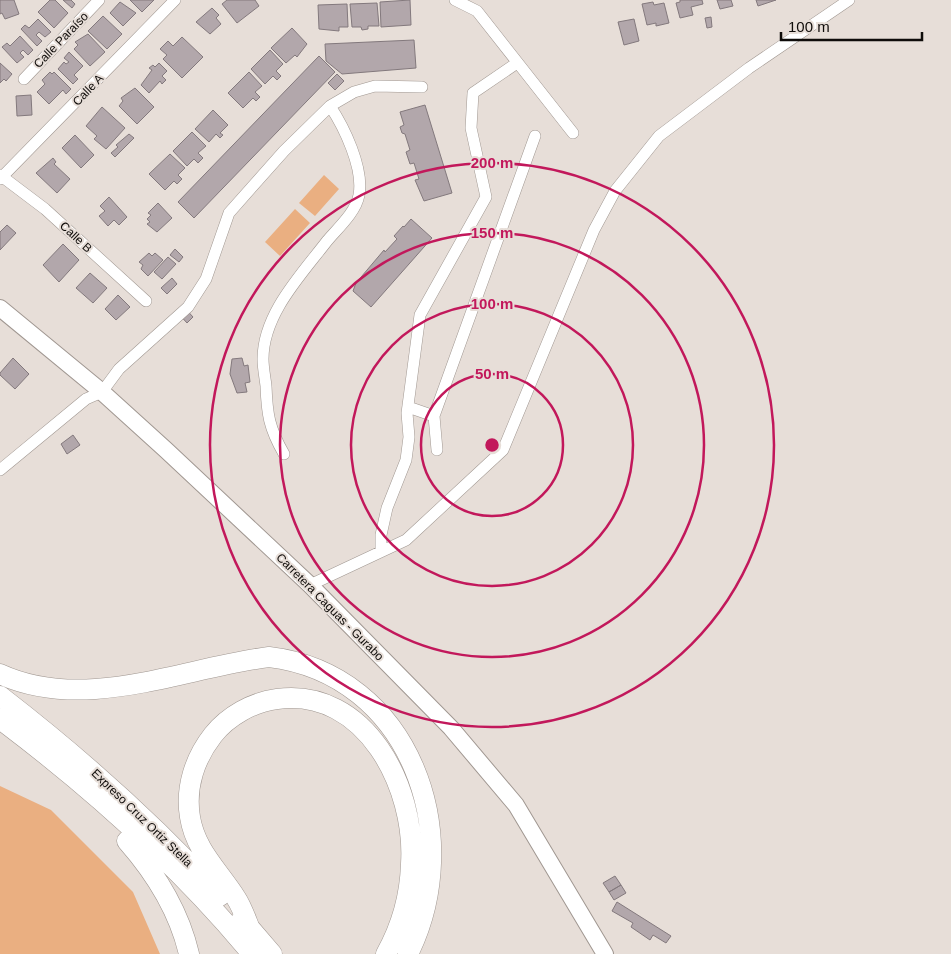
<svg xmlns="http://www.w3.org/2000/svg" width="951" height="954" viewBox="0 0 951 954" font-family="Helvetica,sans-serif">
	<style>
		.green { fill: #eaaf81 }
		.building { fill: #b2a7ab; stroke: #83797d }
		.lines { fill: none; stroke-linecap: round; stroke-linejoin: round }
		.street-casing { stroke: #a09791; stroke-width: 12 }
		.secondary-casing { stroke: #a09791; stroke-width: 18 }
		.highway-casing { stroke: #a09791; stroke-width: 21 }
		.street { stroke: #fff; stroke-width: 11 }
		.secondary { stroke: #fff; stroke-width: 16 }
		.highway { stroke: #fff; stroke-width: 20 }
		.ring { fill: none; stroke: #c2185b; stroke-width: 2.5 }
		.labels { text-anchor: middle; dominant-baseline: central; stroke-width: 4; stroke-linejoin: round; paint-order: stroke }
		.street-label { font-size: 12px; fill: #0f0c0a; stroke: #e7ded8 }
		.centre { fill: #c2185b; stroke: #e7ded8; stroke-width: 2.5 }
		.ring-label { font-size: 15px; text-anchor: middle; font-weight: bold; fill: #c2185b; stroke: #e7ded8; stroke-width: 4; stroke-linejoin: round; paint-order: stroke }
	</style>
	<rect width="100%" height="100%" fill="#e7ded8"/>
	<path class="green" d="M324 175 339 189 315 216 299 203Z
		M295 209 310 223 280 256 265 242Z
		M0 786 51 810 133 892 160 954H0Z"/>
	<path class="building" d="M0 0H14L19 14 5 19 2 13 0 14Z
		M50 0H55L68 13 54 28 38 12Z
		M63 0H71L75 4 72 8Z
		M130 0H154L142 12Z
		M227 0H255L259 6 237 23 222 4Z
		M410 0 411 25 381 27 380 2Z
		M680 0H702L703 4 691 7 693 15 680 18 676 3 680 2Z
		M717 0H731L733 6 720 9Z
		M756 0H776L758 6Z
		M120 2 136 13 123 26 110 13Z
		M653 2 654 5 664 3 669 23 656 26V23L647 25 642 4Z
		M377 3 379 26H368V29L362 30 361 27H352L350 4Z
		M347 4 348 27H339V31L319 29 318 5Z
		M212 8 219 15 216 18 221 24 210 34 196 22Z
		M103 16 122 34 107 49 88 31Z
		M711 17 712 27 707 28 705 18Z
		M38 19 51 32 45 37 39 32 36 35 42 41 37 46 21 29 25 25 29 28Z
		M634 19 639 41 624 45 618 22Z
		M292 28 307 44 297 57 295 55 286 63 271 48Z
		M88 34 105 52 90 66 74 49 78 45 75 42Z
		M20 36 33 50 28 55 23 50 20 53 24 57 17 63 2 47 7 43 10 46Z
		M182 37 203 57 182 78 163 59 167 55 160 49 168 41 173 46Z
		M414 40 416 68 342 74 326 61 325 44Z
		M270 50 283 64 276 71 281 76 277 80 273 76 265 84 251 69Z
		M69 52 83 66 74 75 78 79 73 84 58 69 64 62 66 64 69 62 64 58Z
		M319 56 335 72 194 218 178 202Z
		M0 63 12 74 6 81 4 79 0 83Z
		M159 63 167 71 162 76 166 80 162 84 160 81 149 93 141 85 152 70 149 68 153 65 155 67Z
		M50 72 52 74 54 72 71 89 66 94 63 90 49 104 37 92 45 84 42 80Z
		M249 72 262 86 255 92 260 97 256 101 253 98 243 108 228 93Z
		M337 74 344 81 335 90 328 83Z
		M135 88 154 107 137 124 119 106 123 101 121 98Z
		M31 95 32 115 17 116 16 96Z
		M425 105 452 193 424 201 415 180 419 179 414 163 410 164 406 152 410 150 405 134 402 133 400 127 404 125 400 112Z
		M102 107 125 128 106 149 94 139 97 136 86 126Z
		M213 110 228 125 220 133 223 135 220 138 216 134 209 142 195 129Z
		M192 132 206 146 198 153 203 158 198 163 194 159 187 166 173 151Z
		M129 134 134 138 115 157 111 153 118 147 116 145Z
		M75 135 94 155 81 168 62 148Z
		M170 154 185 168 178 175 182 179 177 184 174 181 165 190 149 174Z
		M53 158 56 162 54 164 70 179 57 193 36 173Z
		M109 197 127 217 119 225 114 220 108 226 99 216 105 211 100 206Z
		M158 203 172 218 157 232 147 224 150 222 147 219 151 215 148 213Z
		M411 219 432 238 371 307 353 291 356 283 384 250 385 252 397 239 394 236 403 226 404 227Z
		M7 225 16 233 0 250V232Z
		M63 244 79 260 59 282 43 265Z
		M175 249 183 257 179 262 170 255Z
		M149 253 152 256 155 253 163 260 148 276 141 269 143 265 139 262Z
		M168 257 176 264 162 279 154 272Z
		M90 273 107 288 93 303 76 288Z
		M172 278 177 284 167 294 161 288Z
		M118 295 130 307 116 320 105 309Z
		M183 306 193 317 187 323 178 313Z
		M13 358 29 374 15 389 0 375V373Z
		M242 358 244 366 248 365 250 382 245 383 247 392 237 393 230 374 232 359Z
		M73 435 80 445 67 454 61 444Z
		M615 876 621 885 609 892 603 883Z
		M621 885 626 893 614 900 609 892Z
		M617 902 671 936 666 943 653 935 650 940 631 927 633 923 612 911Z"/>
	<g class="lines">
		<g class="street-casing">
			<path id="street" d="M455 0 477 11 573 133
				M24 79 99 0
				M0 175 45 209 146 301
				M0 179 175 0
				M408 407 434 416
				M437 450 434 416 535 136
				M284 454C269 428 267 414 266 386 265 377 263 368 263 359 263 314 301 275 327 241 338 228 356 212 359 195 364 168 344 127 330 106
				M0 470 86 399 102 392 119 369 188 307 206 279 229 213 284 151 330 106 354 92 375 86 422 87
				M381 551V535L387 508 406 460 409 437 407 413 420 315 486 197 471 128 473 93 517 63
				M310 585 406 540 503 450 594 230 615 191 659 136 749 68 849 0"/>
		</g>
		<g class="secondary-casing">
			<path id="secondary" d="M0 308 102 392 166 450 310 585 451 728 516 805 605 954"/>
		</g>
		<g class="highway-casing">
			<path id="highway" d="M0 674C85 713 182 668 269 657 411 674 467 836 408 954
				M0 696C79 757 153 823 220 896
				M0 719C89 786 181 868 252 954
				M127 841C156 874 179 911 189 954
				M242 919 272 954
				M250 929C246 919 242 907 236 898 219 871 195 850 190 817 185 787 195 758 213 735 228 716 253 702 277 699 366 687 416 788 411 864 410 895 401 927 386 954"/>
		</g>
		<use href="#street" class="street"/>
		<use href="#secondary" class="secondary"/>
		<use href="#highway" class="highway"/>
	</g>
	<g class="ring">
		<circle cx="492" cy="445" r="71"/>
		<circle cx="492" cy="445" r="141"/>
		<circle cx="492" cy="445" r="212"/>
		<circle cx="492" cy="445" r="282"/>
	</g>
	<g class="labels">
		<g class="street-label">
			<text transform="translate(61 40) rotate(-46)">Calle Paraíso</text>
			<text transform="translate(88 90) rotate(-46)">Calle A</text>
			<text transform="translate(76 237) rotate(43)">Calle B</text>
			<text transform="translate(330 607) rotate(45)">Carretera Caguas - Gurabo</text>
			<text transform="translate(142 818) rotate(44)">Expreso Cruz Ortiz Stella</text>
		</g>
	</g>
	<circle cx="492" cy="445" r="8" class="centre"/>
	<g class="ring-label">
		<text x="492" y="168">200 m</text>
		<text x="492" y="238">150 m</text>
		<text x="492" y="309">100 m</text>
		<text x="492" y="379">50 m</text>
	</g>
	<path d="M781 32v8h141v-8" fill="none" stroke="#0f0c0a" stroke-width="2.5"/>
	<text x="788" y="32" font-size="15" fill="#0f0c0a" stroke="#e7ded8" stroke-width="4" paint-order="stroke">100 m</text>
</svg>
